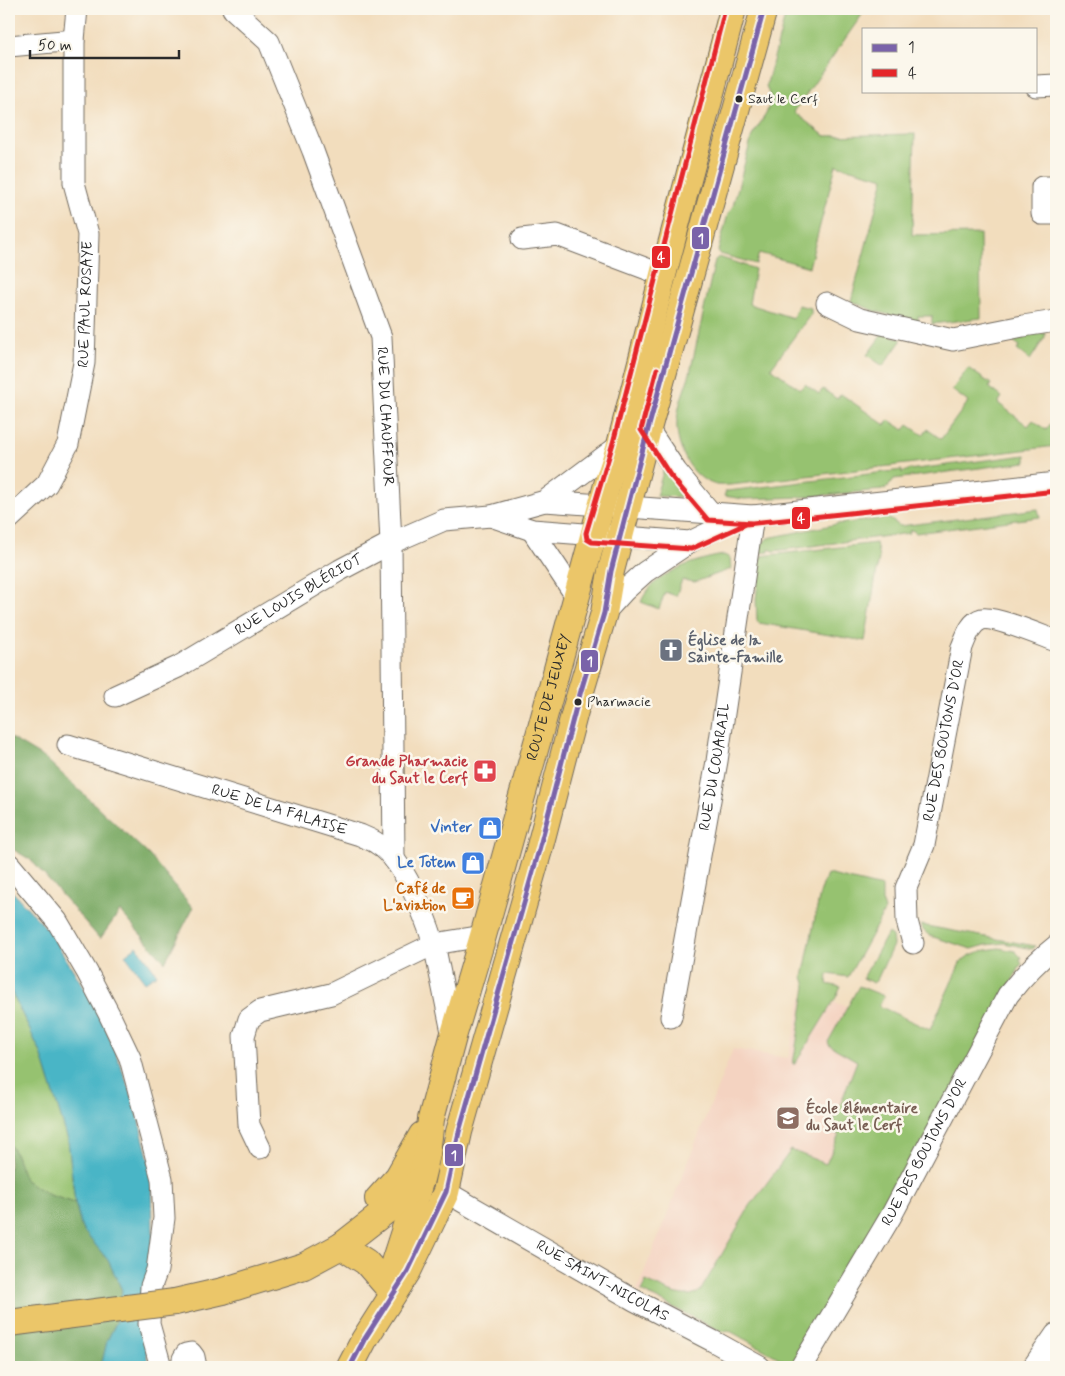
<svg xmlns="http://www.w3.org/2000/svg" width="1065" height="1376" viewBox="0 0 1065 1376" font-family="Mynerve,sans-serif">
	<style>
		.built { fill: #f4d3c1 }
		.green { fill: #96c270; stroke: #60764e }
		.forest { fill: #78a862; stroke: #526a46 }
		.water { fill: #49b5c6; stroke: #3a7078 }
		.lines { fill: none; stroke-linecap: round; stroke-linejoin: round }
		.minor-casing { stroke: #71695e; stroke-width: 23 }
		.major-casing { stroke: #71695e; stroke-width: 28 }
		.minor { stroke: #fff; stroke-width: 21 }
		.major { stroke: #ebc669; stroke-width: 26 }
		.major-bridge-casing { stroke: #71695e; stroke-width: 28; stroke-linecap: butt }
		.major-bridge { stroke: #ebc669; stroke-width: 26 }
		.bus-1-casing { stroke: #fbf7ec; stroke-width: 9 }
		.bus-2-casing { stroke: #fbf7ec; stroke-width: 9 }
		.bus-1 { stroke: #7a63a9; stroke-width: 5 }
		.bus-2 { stroke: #e52629; stroke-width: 5 }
		.bus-dot { fill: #2b2b2b; stroke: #fbf7ec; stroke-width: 2 }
		.labels { text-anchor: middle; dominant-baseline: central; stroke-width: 5; stroke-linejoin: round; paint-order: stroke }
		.bus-label { font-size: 14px; fill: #2b2b2b; stroke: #fbf7ec; text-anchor: start }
		.street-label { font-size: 15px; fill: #2b2b2b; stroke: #fbf7ec }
		.worship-label { font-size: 15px; font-weight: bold; fill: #5b616d; stroke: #fbf7ec; text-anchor: start }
		.health-label { font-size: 15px; font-weight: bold; fill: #be3a42; stroke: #fbf7ec; text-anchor: end }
		.shop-label { font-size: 15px; font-weight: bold; fill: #366cbe; stroke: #fbf7ec; text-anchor: end }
		.food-label { font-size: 15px; font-weight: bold; fill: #c56008; stroke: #fbf7ec; text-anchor: end }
		.education-label { font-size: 15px; font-weight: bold; fill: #785e54; stroke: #fbf7ec; text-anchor: start }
		.line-badge { stroke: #fbf7ec; stroke-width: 2 }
		.badge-label { font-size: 14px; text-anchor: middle; font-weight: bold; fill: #fff }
	</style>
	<rect width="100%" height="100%" fill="#fbf7ec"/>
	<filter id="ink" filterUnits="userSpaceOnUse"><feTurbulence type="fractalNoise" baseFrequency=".02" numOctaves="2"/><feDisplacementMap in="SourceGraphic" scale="10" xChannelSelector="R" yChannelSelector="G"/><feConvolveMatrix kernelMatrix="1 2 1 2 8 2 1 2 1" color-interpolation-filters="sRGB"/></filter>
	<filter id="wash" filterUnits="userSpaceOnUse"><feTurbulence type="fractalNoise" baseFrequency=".0096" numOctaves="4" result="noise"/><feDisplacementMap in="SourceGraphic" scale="20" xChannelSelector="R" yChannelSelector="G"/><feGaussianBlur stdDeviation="1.12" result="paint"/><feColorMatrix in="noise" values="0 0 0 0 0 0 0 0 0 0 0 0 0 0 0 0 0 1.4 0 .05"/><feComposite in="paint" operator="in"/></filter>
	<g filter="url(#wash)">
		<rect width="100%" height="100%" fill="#f2ddbd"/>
		<path class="built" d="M803 995 915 1023 843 1178 770 1252 722 1335 637 1290 733 1049 788 1058Z"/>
		<path class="green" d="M787 9H866L794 112 825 136 915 134 912 235 980 234 981 318 932 324V316H918V323L875 311 851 301 884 178 836 165 809 267 759 253 756 264 720 254 718 251 728 214 733 206 752 136 766 114 770 103 771 98 766 87Z
			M719 257 755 269 749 304 793 318 798 305 811 308V314L771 368 800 389 805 384 819 394 823 389 837 399 841 394 885 425 889 420 904 430 908 425 923 435 927 429 941 439 968 402 952 390 968 368 991 384 989 387 1002 397 998 403 1028 426 1033 420 1046 430 1056 416V446L748 483C738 484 727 486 717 485 691 480 675 446 677 421 678 404 685 389 690 373L715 260Z
			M883 333 901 339V341L883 366 867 355Z
			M1045 333V337L1030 360 1017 350 1020 346 1006 336Z
			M1026 455V462L894 479 888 487 882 490 802 497 744 499 724 496 726 491H728L902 470V473L908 470Z
			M665 465 685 497 656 496Z
			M1038 509 1040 517 916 533 912 530 909 531 910 533 774 551 769 549V552L757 553 760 545 768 538 837 524 888 518 900 526Z
			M876 543 879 558 865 641 759 623 757 621 756 599 761 556Z
			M724 555 730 558 731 569 695 582 682 580 676 596 665 592 659 609 641 602C652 573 697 559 724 555Z
			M827 874 882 887V901L885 910 848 977 828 974 827 984 841 987 835 999 795 1064H793L806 986 803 977 820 893Z
			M921 925 1035 946 1033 949 1004 943 986 945 972 949 930 936 923 930Z
			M888 933 892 936 893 945 877 980 873 983 863 978Z
			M999 948 1015 951 1022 958 1019 960 1022 963 921 1146 794 1364 791 1362 790 1364 728 1330 722 1332 641 1291 646 1281C662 1288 686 1303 701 1290L750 1206 791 1150 826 1164 839 1135 830 1131 857 1061 829 1045 828 1042 859 986 884 996 879 1006 930 1030 960 963C970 952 985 950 999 948Z
			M9 987 41 1053 68 1140 75 1203 49 1195 25 1180 15 1153 9 1144Z"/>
		<path class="forest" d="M9 737 46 759 149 855 193 908 165 962 120 911 100 939 31 860 9 847Z
			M9 1144 15 1153 25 1180 49 1195 75 1203 82 1229 108 1260 122 1290 119 1317 107 1341 101 1367H9Z"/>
		<path class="water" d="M9 888 49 931 101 1015 134 1101 152 1173 153 1235 144 1321 148 1367H101L107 1341 119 1317 122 1290 108 1260 82 1229 75 1202 68 1140 41 1053 9 987Z
			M137 946 157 974 145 982 125 955Z"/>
	</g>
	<g filter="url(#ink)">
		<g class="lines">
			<g class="minor-casing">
				<g id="minor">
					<path id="s1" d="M233 9 269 42 313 151 381 337 391 543 394 859"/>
					<path d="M9 46 74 40"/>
					<path d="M1036 86 1056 85"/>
					<path d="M1056 187H1042V214H1056"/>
					<path d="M522 239 557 235 663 275"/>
					<path d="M827 303 860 319 953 340 1023 326 1056 321"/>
					<path d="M648 429 676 471 711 513"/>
					<path d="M545 501 620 445"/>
					<path d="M491 516 532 530 690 542 744 516"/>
					<path id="s2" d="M9 519 47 484 68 444 84 363 88 234 74 183V40L77 9"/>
					<path d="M532 530 576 596"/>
					<path d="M604 613 624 591 645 572 690 542"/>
					<path id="s3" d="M115 696 178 667 340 570 391 543 444 520 491 516 545 501 753 516 1056 483"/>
					<path id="s4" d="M68 745 360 835C366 838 373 840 378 844 404 860 425 916 434 944L453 1037"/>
					<path d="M9 864 57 921 87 972 109 1014 130 1058 162 1179 164 1218 157 1270 151 1286 149 1324 161 1367"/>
					<path id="s5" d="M913 943 907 921 906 888 924 845 962 647C966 638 970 622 982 619 994 616 1042 636 1056 641"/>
					<path id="s6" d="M671 1017 717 761 753 516"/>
					<path d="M260 1148 249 1125 244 1036 249 1019 260 1011 331 994 434 944 483 936"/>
					<path id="s7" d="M446 1192 634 1300 713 1341 760 1367"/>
					<path d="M182 1367 183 1359 186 1354 191 1353 194 1357 196 1367"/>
					<path id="s8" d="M801 1367 891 1216 1008 995C1023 976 1037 961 1056 946"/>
					<path d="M1033 1367 1056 1334"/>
				</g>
			</g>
			<g class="major-casing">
				<g id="major">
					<path d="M378 1199 398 1177 422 1135"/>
					<path d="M341 1246 366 1262 386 1285"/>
					<path id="s9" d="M388 1281 421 1179 427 1154 431 1119 453 1037 483 936 541 728 608 481 620 445 663 275 733 9"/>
					<path d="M175 1302 223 1291 304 1266 341 1246 391 1207 419 1181"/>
					<path d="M350 1367 364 1340 408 1271 446 1192 459 1132 539 850 575 711 604 613 611 571 648 429 764 9"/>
				</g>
			</g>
			<use href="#minor" class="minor"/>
			<use href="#major" class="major"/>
			<g class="major-bridge-casing">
				<path id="major-bridge" d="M9 1323 175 1302"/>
			</g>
			<use href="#major-bridge" class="major-bridge"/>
			<g class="bus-1-casing">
				<path id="bus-1" d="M350 1367 364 1340 408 1271 446 1192 459 1132 539 850 575 711 604 613 611 571 648 429 764 9"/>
			</g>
			<g class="bus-2-casing">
				<path id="bus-2" d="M725 9 613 443 586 533 587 539 592 542 691 549 746 524 1056 491
					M657 369 641 430 670 475 708 520 752 523 771 521"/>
			</g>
			<use href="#bus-1" class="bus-1"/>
			<use href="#bus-2" class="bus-2"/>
		</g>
	</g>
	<defs>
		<g id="church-square" transform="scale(1.25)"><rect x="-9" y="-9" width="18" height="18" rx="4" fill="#6b7280" stroke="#fbf7ec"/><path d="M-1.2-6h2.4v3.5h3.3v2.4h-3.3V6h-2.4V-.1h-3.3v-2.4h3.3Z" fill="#fff"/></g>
		<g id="pharmacy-square" transform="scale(1.25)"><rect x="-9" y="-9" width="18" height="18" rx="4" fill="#e0444e" stroke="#fbf7ec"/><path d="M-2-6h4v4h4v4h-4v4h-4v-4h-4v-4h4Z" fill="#fff"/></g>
		<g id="shop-square" transform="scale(1.25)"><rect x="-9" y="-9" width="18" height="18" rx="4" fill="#3f7fe0" stroke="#fbf7ec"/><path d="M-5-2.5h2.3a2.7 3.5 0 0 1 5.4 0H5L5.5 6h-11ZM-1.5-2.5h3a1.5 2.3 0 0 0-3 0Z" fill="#fff"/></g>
		<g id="cafe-square" transform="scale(1.25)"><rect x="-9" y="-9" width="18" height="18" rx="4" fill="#e8710a" stroke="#fbf7ec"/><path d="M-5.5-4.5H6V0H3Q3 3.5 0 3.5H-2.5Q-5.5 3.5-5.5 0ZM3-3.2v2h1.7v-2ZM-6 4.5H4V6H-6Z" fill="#fff"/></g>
		<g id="school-square" transform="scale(1.25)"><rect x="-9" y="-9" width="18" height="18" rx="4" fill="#8d6e63" stroke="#fbf7ec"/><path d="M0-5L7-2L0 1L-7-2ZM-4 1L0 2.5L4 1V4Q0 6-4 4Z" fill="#fff"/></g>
	</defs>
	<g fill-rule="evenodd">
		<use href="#church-square" x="671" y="650"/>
		<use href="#pharmacy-square" x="485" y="771"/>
		<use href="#shop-square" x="490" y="828"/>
		<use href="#shop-square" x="473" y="863"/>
		<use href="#cafe-square" x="463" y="898"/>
		<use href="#school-square" x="788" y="1118"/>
	</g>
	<g class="bus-dot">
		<circle cx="739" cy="99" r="4.5"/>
		<circle cx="578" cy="702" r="4.5"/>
	</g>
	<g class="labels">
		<g class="bus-label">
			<text x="748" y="99">Saut le Cerf</text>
			<text x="587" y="702">Pharmacie</text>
		</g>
		<g class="street-label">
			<text stroke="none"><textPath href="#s2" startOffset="238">RUE PAUL ROSAYE</textPath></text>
			<text stroke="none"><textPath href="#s1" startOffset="444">RUE DU CHAUFFOUR</textPath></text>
			<text stroke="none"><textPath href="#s3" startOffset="210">RUE LOUIS BLÉRIOT</textPath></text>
			<text stroke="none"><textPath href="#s9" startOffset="606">ROUTE DE JEUXEY</textPath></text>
			<text stroke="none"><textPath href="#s5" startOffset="209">RUE DES BOUTONS D'OR</textPath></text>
			<text stroke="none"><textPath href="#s6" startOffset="254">RUE DU COUARAIL</textPath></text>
			<text stroke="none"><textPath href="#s4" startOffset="221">RUE DE LA FALAISE</textPath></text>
			<text stroke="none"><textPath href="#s8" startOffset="248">RUE DES BOUTONS D'OR</textPath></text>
			<text stroke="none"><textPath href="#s7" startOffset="180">RUE SAINT-NICOLAS</textPath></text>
		</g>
		<g class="worship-label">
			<text x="688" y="641">Église de la<tspan x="688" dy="17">Sainte-Famille</tspan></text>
		</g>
		<g class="health-label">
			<text x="468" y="762">Grande Pharmacie<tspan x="468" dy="17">du Saut le Cerf</tspan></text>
		</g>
		<g class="shop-label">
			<text x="472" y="828">Vinter</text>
			<text x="456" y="863">Le Totem</text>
		</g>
		<g class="food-label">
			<text x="446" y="889">Café de<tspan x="446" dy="17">L'aviation</tspan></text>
		</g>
		<g class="education-label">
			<text x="806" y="1109">École élémentaire<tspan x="806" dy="17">du Saut le Cerf</tspan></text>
		</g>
	</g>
	<g class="line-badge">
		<rect x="691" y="226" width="19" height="24" rx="5" fill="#7a63a9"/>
		<rect x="651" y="245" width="20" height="24" rx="5" fill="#e52629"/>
		<rect x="791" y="506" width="20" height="24" rx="5" fill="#e52629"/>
		<rect x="580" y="649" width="19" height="24" rx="5" fill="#7a63a9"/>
		<rect x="444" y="1143" width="20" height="24" rx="5" fill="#7a63a9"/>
	</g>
	<g class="badge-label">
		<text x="701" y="243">1</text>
		<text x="661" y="262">4</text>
		<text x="801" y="523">4</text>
		<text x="590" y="666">1</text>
		<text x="454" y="1160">1</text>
	</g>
	<rect width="1065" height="1376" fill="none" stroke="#fbf7ec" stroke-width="30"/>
	<rect x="862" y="28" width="175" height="65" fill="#fbf7ec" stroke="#a8a59f"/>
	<rect x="872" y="44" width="25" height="8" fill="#7a63a9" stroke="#a8a59f"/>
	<text x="908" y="52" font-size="15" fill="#2b2b2b">1</text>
	<rect x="872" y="69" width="25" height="8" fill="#e52629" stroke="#a8a59f"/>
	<text x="908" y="78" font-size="15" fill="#2b2b2b">4</text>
	<path d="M30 50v8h149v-8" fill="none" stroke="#2b2b2b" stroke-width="2.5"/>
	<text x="38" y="50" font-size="15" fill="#2b2b2b" stroke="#fbf7ec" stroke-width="4" paint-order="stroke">50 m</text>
</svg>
